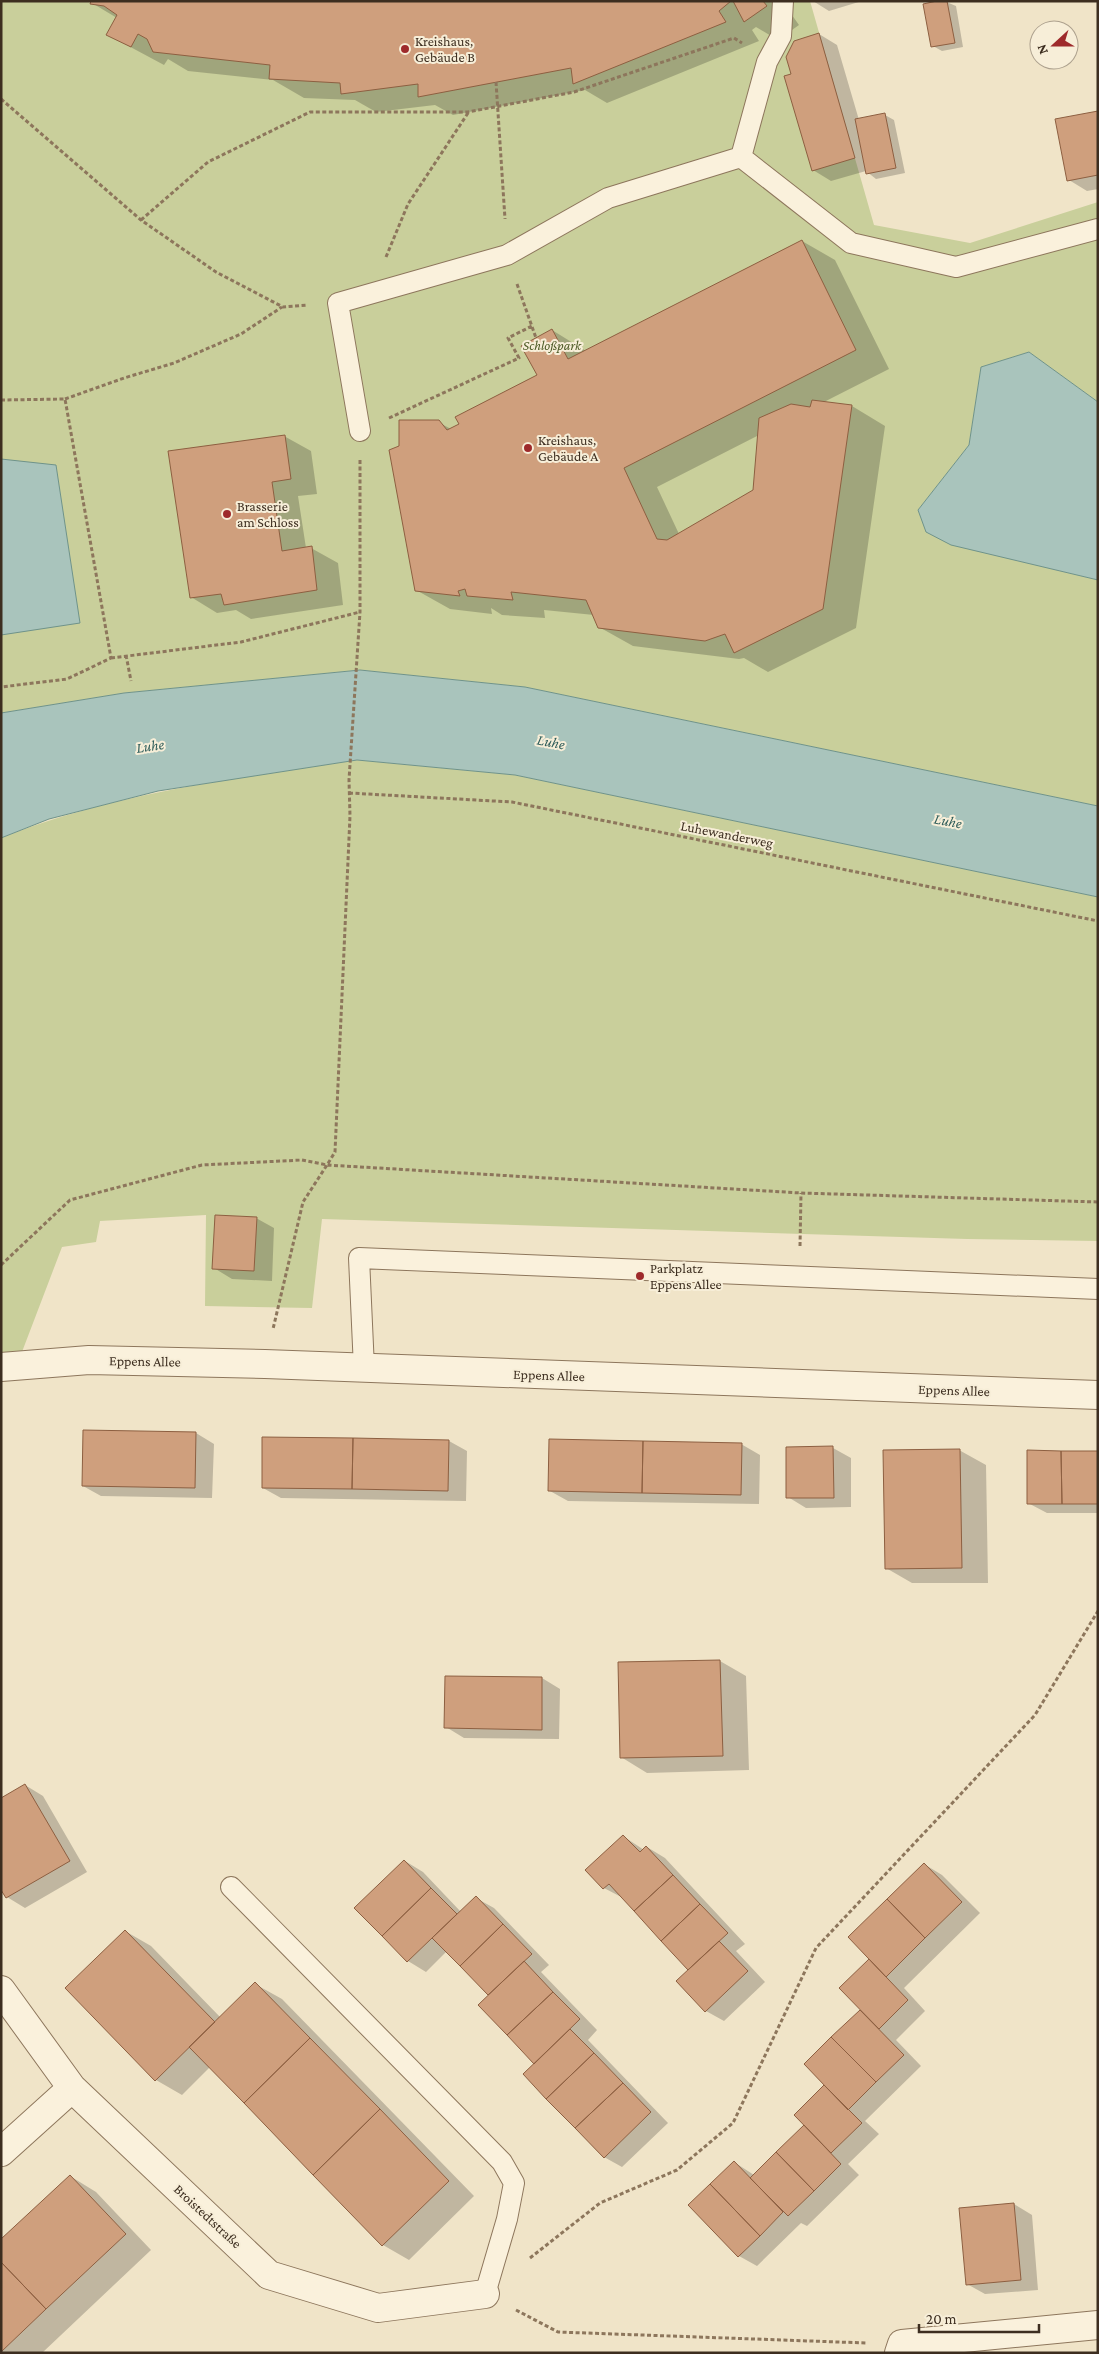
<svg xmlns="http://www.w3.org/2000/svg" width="1099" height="2354" viewBox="0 0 1099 2354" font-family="'Crimson Pro',serif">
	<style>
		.green { fill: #c9cf9b }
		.water { fill: #a9c4bc; stroke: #6f938a }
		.shadow { fill: #0003; fill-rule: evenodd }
		.building { fill: #cf9f7d; stroke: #8d5f41 }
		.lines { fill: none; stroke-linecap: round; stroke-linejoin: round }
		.service-casing { stroke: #8d765c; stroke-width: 22 }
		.minor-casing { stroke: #8d765c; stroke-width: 30 }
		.path { stroke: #8d765c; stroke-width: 3; stroke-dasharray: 4 2.5; stroke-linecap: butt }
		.service { stroke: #faf1dc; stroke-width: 20 }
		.minor { stroke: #faf1dc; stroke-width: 28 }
		.poi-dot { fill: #9e2a2b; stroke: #f7eed8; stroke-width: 2 }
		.labels { text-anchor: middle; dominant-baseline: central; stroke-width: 4; stroke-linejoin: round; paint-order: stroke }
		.poi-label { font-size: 14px; fill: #3d2e20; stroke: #f7eed8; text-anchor: start }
		.park-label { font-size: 14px; font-style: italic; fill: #4d5a26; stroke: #f7eed8 }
		.street-label { font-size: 14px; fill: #3d2e20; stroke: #f7eed8 }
		.water-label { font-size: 15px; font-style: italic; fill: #2f5d5a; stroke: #f7eed8 }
	</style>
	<rect width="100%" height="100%" fill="#f0e4c8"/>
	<path class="green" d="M1 1H810L874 225 970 243 1098 202V402L1029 352 981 367 969 445 918 510 951 544 1098 580V806L525 687 360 670 124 693 1 713Z
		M357 760 515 775 1098 897V1241L967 1239 322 1219 312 1308 205 1306 206 1215 100 1221 96 1242 62 1247 17 1365 1 1367V838C117 792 235 779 357 760Z"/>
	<path class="water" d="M1029 352 1098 402V580L951 545 926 532 918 510 969 445 981 367Z
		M1 459 56 465 80 623 1 635Z
		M360 670 525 687 1098 806V897L515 775 357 760 158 791 49 819 1 838V713L124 693Z"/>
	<path class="shadow" d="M92 1H782L799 25 778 40 756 27 752 30 759 41 607 103 585 90 453 115 435 105 376 112 355 100 304 98 273 80 188 71 168 59 164 65 108 35 117 18 92 3Z
		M813 1H862L829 11Z
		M944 1 956 6 963 47 942 51 933 46Z
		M819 34 837 45 859 120 885 115 894 120 905 173 876 179 866 171 831 181 813 170 793 75Z
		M1098 112V189L1087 191 1069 180Z
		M802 241 835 260 889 369 822 403 852 406 885 426 856 628 768 672 744 658 739 659 633 646 599 627 594 615 544 610 545 618 502 615 491 608 492 614 450 609 416 590 438 422 451 429 538 376 552 330 586 351ZM759 435 754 491 679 534 657 487Z
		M284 436 311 451 317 494 298 496 306 548H311L338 563 343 605 251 619 236 610 217 613 191 597Z
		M256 1218 274 1228 272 1281 232 1279 214 1268Z
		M196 1433 214 1444 212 1498 101 1496 83 1486Z
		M449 1441 467 1451 466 1501 281 1498 263 1488Z
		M741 1444 760 1455 759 1504 568 1501 550 1491Z
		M833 1448 851 1458V1507L806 1508 788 1497Z
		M959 1450 986 1465 988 1583H912L886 1568Z
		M1098 1452V1513H1047L1028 1503Z
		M720 1661 746 1676 749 1770 647 1773 621 1757 619 1663Z
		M542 1678 560 1689 559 1739 464 1738 446 1727Z
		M25 1785 43 1796 87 1872 25 1908 7 1897Z
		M623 1836 644 1850 647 1847 665 1858 745 1944 736 1951 765 1982 724 2021 706 2011 690 1970 623 1898 604 1888Z
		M405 1861 423 1872 461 1912 476 1898 494 1908 549 1965 541 1972 597 2030 588 2040 668 2123 622 2167 604 2157 535 2064 490 1995 447 1951 426 1972 408 1961 356 1908Z
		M924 1864 942 1875 980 1913 904 1988 925 2011 896 2040 921 2066 865 2121 879 2134 848 2164 859 2175 807 2226 801 2223 757 2266 739 2256 734 2162 754 2175 805 2125 796 2115 826 2085 806 2064 861 2010 871 1959Z
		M125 1931 151 1946 221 2018 255 1984 282 1999 474 2196 409 2260 383 2245 210 2067 182 2095 156 2080Z
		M70 2176 96 2192 151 2250 42 2353H1V2241Z
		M1014 2204 1032 2215 1038 2290 985 2294 967 2284Z"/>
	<path class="building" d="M91 1H731L719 11 726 22 573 84 571 68 418 97V84L341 94 340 83 269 79 270 65 153 52 147 39 138 34 131 47 106 35 117 15 104 6 90 4Z
		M733 1H763L767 6 744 22Z
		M937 1H947L955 43 931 47 923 4Z
		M819 33 855 158 812 171 784 76 791 74 786 57 794 41Z
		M1098 111V175L1067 181 1055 119Z
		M885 113 896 168 866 174 855 119Z
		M802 240 856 350 624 468 657 539 667 540 753 490 759 418 791 404 810 407 812 400 852 405 823 609 734 653 725 634 705 641 598 628 586 600 511 592 513 600 467 596 465 589 458 591 460 596 415 591 389 450 399 446V420H439L447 430 459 424 455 417 537 375 521 346 552 329 568 359Z
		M285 435 291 479 272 482 282 551 312 546 317 590 224 605 221 594 190 598 168 451Z
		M215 1215 257 1217 254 1271 212 1269Z
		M83 1430 196 1432 195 1488 82 1486Z
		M262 1437 353 1438 352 1489 262 1488Z
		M353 1438 449 1440 448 1491 352 1489Z
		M549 1439 643 1441 642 1493 548 1491Z
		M643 1441 742 1443 741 1495 642 1493Z
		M833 1446 834 1498H786V1447Z
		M960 1449 962 1568 885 1569 883 1450Z
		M1027 1450 1061 1451 1062 1504H1027Z
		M1061 1451H1098V1504H1062Z
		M720 1660 723 1756 620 1758 618 1662Z
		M445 1676 542 1677V1730L444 1728Z
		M25 1784 70 1861 6 1898 1 1890V1798Z
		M623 1835 640 1852 646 1846 673 1875 634 1911 609 1884 603 1889 585 1870Z
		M404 1860 431 1888 382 1936 354 1908Z
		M924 1863 962 1902 925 1938 887 1899Z
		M673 1875 700 1904 661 1941 634 1911Z
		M431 1888 457 1914 407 1962 382 1936Z
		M476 1896 503 1924 460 1966 432 1938Z
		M887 1899 925 1938 886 1977 848 1937Z
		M700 1904 728 1933 688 1970 661 1941Z
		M503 1924 532 1954 488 1995 460 1966Z
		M125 1930 215 2022 155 2081 65 1988Z
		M719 1941 748 1971 705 2012 676 1981Z
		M869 1959 908 2000 879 2029 839 1988Z
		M524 1961 553 1992 507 2035 478 2005Z
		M255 1982 310 2038 244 2103 189 2047Z
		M553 1992 580 2019 534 2064 507 2035Z
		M860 2010 904 2055 876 2082 831 2037Z
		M570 2029 594 2053 546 2099 523 2074Z
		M831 2037 876 2082 848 2110 804 2064Z
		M310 2038 380 2109 313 2175 244 2103Z
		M594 2053 623 2083 575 2128 546 2099Z
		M623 2083 651 2112 604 2158 575 2128Z
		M824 2085 862 2123 831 2153 794 2115Z
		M380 2109 449 2181 382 2246 313 2175Z
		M804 2125 841 2164 814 2191 776 2152Z
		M776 2152 814 2191 788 2216 750 2178Z
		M734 2161 783 2212 760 2236 710 2184Z
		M70 2175 126 2234 46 2309 1 2262V2239Z
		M710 2184 760 2236 738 2257 688 2205Z
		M1014 2203 1021 2280 966 2285 959 2208Z
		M1 2262 46 2309 1 2352Z"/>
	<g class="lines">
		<g class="service-casing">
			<path id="service" d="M741 157 767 62 781 36 783 1
				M360 431 338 303 507 255 608 198 741 157 851 243 956 267 1098 229
				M364 1368 359 1258 1098 1289
				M231 1887 502 2162 514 2183 507 2219 485 2294"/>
		</g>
		<g class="minor-casing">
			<path id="minor" d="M1 1367 89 1360 265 1364 1098 1395
				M1 1990 72 2088 269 2275 378 2308 485 2294
				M1 2152 72 2088
				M899 2353 902 2344 1098 2325"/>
		</g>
		<path class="path" d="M496 82 505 219
			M1 99 141 220 216 272 283 307 308 305
			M141 220 208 162 310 112H468L574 92 734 38 742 43
			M386 257 408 204 468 113
			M517 284 536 338
			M65 399 124 378 174 363 241 334 282 307
			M1 400 65 399 111 658 67 679 1 687
			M389 418 519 358 508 338 532 326
			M360 460V612L349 780 350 816 335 1152 327 1165 801 1193 1098 1202
			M126 655 131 681
			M111 658 241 642 360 612
			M349 793 512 802 1098 921
			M800 1246 801 1193
			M1 1265 70 1200 202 1165 302 1160 327 1165 303 1202 273 1329
			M530 2258 600 2203 677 2170 733 2123 816 1948 1035 1715 1098 1611
			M516 2310 558 2332 866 2343"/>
		<use href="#service" class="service"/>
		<use href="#minor" class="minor"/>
	</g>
	<g class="poi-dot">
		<circle cx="405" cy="49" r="5"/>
		<circle cx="528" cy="448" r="5"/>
		<circle cx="227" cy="514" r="5"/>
		<circle cx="640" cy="1276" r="5"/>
	</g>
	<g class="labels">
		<g class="poi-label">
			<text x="415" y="41">Kreishaus,<tspan x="415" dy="16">Gebäude B</tspan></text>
			<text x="538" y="440">Kreishaus,<tspan x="538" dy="16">Gebäude A</tspan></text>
			<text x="237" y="506">Brasserie<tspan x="237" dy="16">am Schloss</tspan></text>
			<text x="650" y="1268">Parkplatz<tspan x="650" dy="16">Eppens Allee</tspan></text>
		</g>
		<g class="park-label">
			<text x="552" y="345">Schloßpark</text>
		</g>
		<g class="street-label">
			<text transform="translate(727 834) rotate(11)">Luhewanderweg</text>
			<text transform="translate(145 1361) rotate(1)">Eppens Allee</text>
			<text transform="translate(549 1375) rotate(2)">Eppens Allee</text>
			<text transform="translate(954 1390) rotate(2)">Eppens Allee</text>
			<text transform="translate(208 2216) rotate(43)">Broistedtstraße</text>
		</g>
		<g class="water-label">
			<text transform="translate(551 742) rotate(11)">Luhe</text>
			<text transform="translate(150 746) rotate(-8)">Luhe</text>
			<text transform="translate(948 821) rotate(11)">Luhe</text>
		</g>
	</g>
	<rect width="1099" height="2354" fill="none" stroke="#3d2e20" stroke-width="5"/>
	<g transform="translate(1054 45) rotate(249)"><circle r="24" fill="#f7eed8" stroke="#ada18e"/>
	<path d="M0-4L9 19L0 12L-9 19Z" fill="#9e2a2b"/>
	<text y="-8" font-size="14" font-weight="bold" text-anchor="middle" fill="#3d2e20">N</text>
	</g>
	<path d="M919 2324v8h120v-8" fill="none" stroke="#3d2e20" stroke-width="2.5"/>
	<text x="926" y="2324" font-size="15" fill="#3d2e20" stroke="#f7eed8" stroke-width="4" paint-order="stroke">20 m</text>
</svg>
